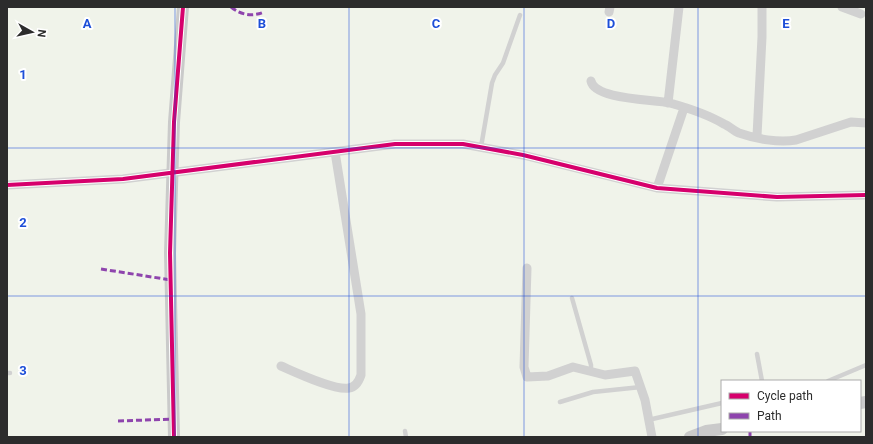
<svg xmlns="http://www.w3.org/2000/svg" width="873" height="444" viewBox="0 0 873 444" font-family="Roboto,sans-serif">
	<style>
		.green { fill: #f0f3ea; fill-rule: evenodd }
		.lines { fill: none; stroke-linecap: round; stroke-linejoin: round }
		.lane { stroke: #d1d1d1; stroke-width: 4.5 }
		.street { stroke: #d1d1d1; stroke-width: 9 }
		.secondary { stroke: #cacaca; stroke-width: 12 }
		.quiet { stroke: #8e44ad; stroke-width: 3; stroke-dasharray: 6 3; stroke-linecap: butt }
		.cycleway-casing { stroke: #fff; stroke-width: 6 }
		.cycleway { stroke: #d6006c; stroke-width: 4 }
		.grid { fill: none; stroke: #1d4ed8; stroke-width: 1; stroke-opacity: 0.55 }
		.grid-label { font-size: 13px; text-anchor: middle; font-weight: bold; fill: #1d4ed8; stroke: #fff; stroke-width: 4; stroke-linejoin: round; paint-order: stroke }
	</style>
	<rect width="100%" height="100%" fill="#fff"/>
	<path class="green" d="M7 7H866V437H7ZM722 381H860V431H722Z"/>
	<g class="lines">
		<path class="lane" d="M481 147 492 83 495 75 503 63 520 15
			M572 298 591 365V372
			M757 354 762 381
			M7 373H10
			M828 381 866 365
			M560 402 593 392 641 387
			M648 420 722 403
			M405 431 406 437"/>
		<path class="street" d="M842 7 861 14
			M609 12 610 7
			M591 81C595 100 654 99 670 103 688 108 707 114 724 124 729 126 734 131 739 133 756 139 779 143 796 140L851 122 866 123
			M668 103 679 7
			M757 136 762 37V7
			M7 185 123 179 395 144H463L523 155 657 188 777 197 866 195
			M657 188 684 108
			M527 268 524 367 527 377 548 376 573 367 605 375 635 371 645 400 652 437
			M281 366C295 372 335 391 349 388 356 387 359 381 361 375V314L335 152"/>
		<path class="secondary" d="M860 403 866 402
			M174 437 170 253 174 122 183 7
			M690 437 706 431 722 429"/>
		<path class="quiet" d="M231 7C241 15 252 17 264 12
			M101 269 171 280
			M118 421 174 419
			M750 431V437"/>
		<g class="cycleway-casing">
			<path id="cycleway" d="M7 185 123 179 395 144H463L523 155 657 188 777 197 866 195
				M174 437 170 253 174 122 183 7"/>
		</g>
		<use href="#cycleway" class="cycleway"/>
	</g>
	<path class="grid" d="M175 7V437M349 7V437M524 7V437M698 7V437M7 148H866M7 296H866"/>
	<g class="grid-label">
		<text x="87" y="28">A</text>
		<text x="262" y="28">B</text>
		<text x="436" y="28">C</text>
		<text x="611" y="28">D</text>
		<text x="786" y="28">E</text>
		<text x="23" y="79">1</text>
		<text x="23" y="227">2</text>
		<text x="23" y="375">3</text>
	</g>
	<rect width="873" height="444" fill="none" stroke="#2c2c2c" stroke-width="16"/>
	<rect x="721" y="380" width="140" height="52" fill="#ffffff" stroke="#ababab"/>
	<rect x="729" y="393" width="20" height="6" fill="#d6006c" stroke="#ababab"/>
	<text x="757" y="400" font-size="12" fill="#2c2c2c">Cycle path</text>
	<rect x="729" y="413" width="20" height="6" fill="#8e44ad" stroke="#ababab"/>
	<text x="757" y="420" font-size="12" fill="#2c2c2c">Path</text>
	<g transform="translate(32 32) rotate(98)" stroke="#ffffff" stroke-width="3" paint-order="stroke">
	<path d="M0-3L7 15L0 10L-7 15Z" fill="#2c2c2c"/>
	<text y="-6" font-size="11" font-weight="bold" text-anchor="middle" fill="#2c2c2c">N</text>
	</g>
</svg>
